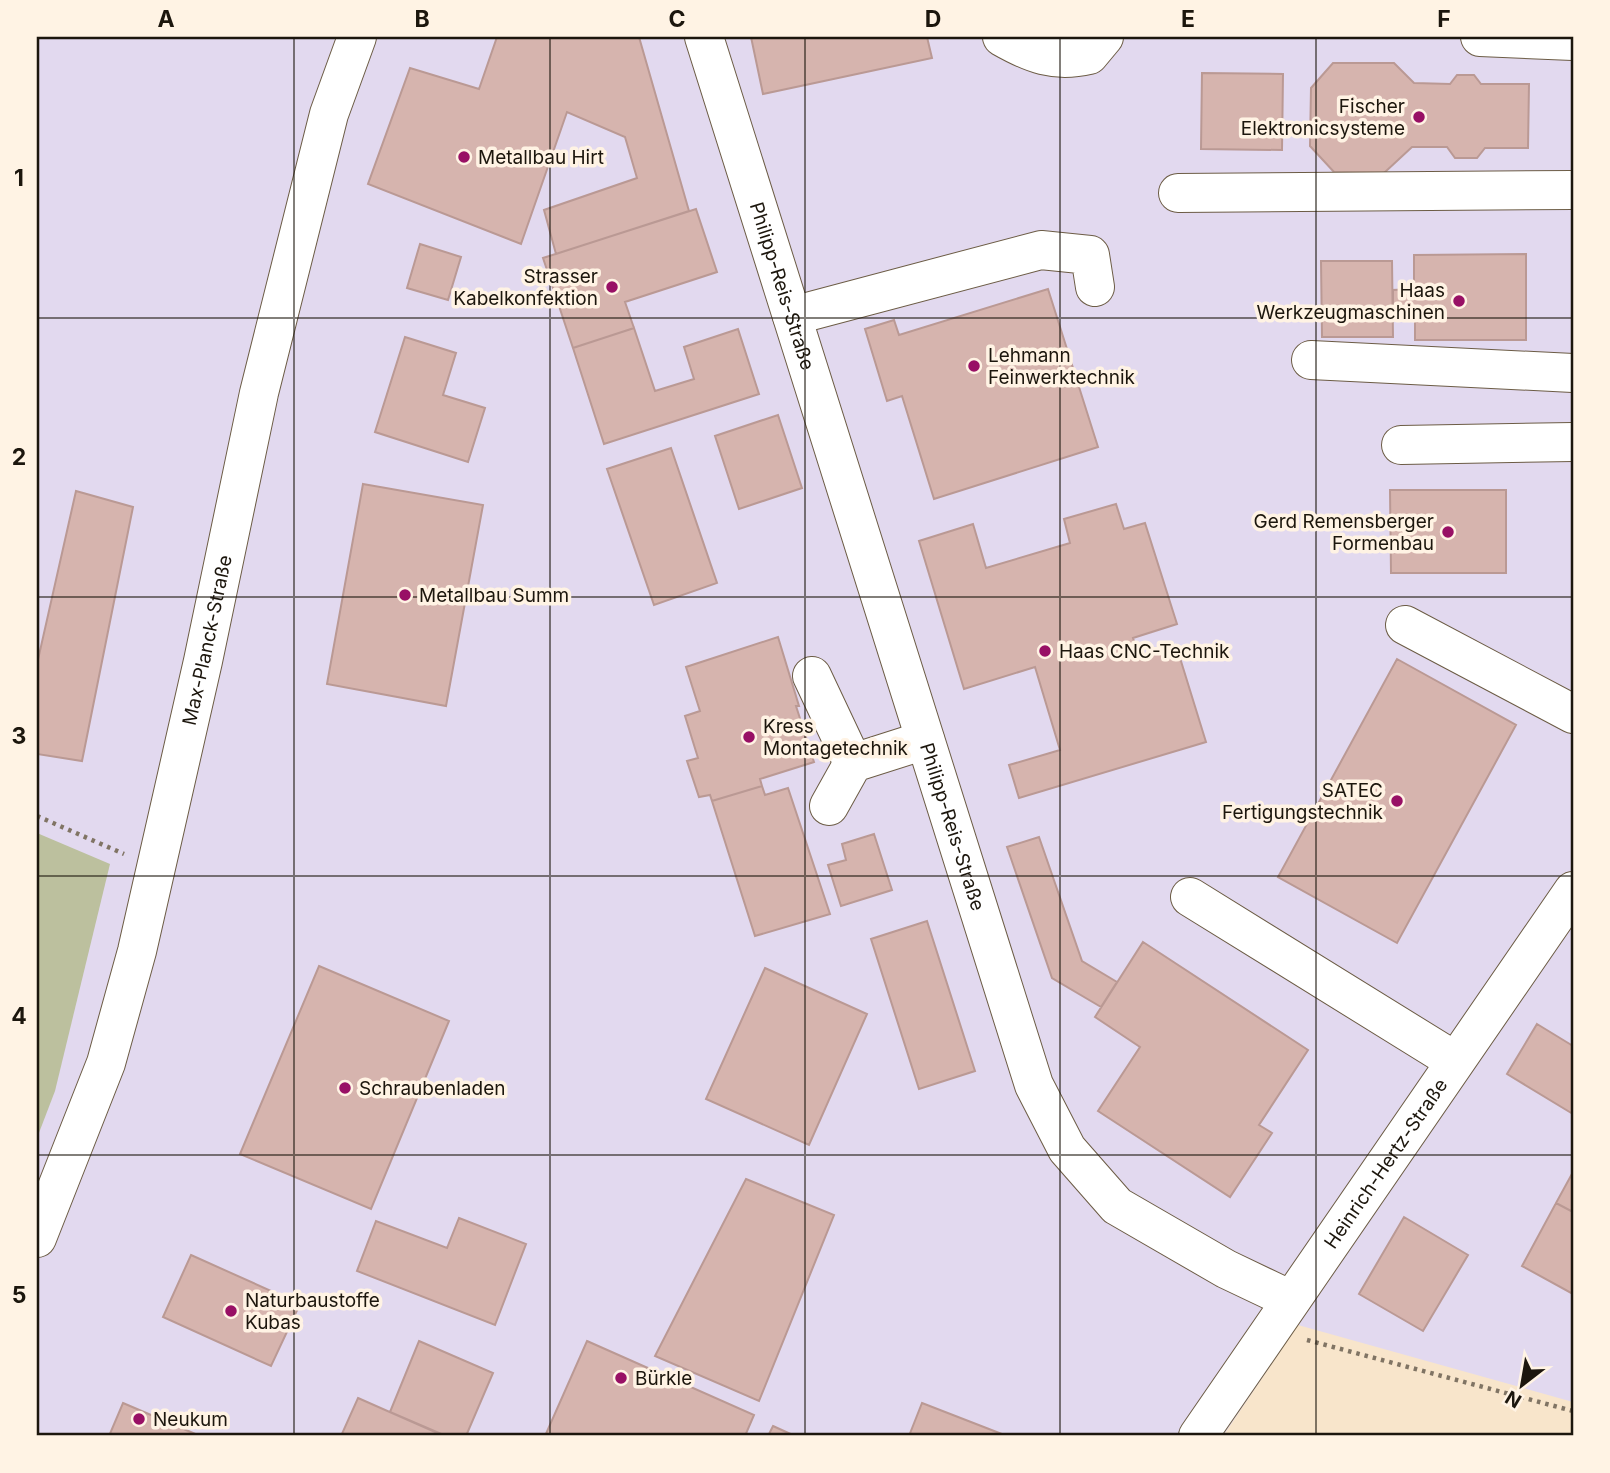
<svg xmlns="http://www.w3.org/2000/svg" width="1610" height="1473" viewBox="0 0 1610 1473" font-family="Inter,sans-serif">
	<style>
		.industrial { fill: #e2d9ef }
		.green { fill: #bcc09e }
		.building { fill: #d6b4ae; stroke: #ba9994; stroke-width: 2 }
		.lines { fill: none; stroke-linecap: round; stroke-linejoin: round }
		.minor-casing { stroke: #6c5c45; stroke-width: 40 }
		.path { stroke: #807464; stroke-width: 4.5; stroke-dasharray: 3.5 5; stroke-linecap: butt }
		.minor { stroke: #fff; stroke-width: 38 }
		.grid { fill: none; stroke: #1c160d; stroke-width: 2; stroke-opacity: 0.55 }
		.poi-dot { fill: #981065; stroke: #fff3e4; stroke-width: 2.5 }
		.labels { text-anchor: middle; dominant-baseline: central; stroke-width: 7; stroke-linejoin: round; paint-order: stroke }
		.poi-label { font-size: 19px; fill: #1c160d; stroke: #fff3e4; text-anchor: start }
		.street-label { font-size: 19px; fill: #1c160d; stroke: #fff3e4 }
		.neatline { fill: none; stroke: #1c160d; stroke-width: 2.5 }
		.grid-label { font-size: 23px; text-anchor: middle; font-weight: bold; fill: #1c160d }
	</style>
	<rect width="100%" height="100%" fill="#f8e5cb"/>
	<path class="industrial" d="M37 37H1573V1402L1298 1325 1223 1436H37Z"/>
	<path class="green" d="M37 833 110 864 55 1091 37 1138Z"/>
	<path class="building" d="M497 37H639L689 211 556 254 544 210 637 178 625 137 567 112 521 244 368 184 410 68 479 89Z
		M751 37H927L932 58 763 94Z
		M1333 63H1394L1414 83 1450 84 1457 75H1474L1481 84H1529L1528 148H1485L1477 158H1455L1447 147H1412L1384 173 1334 172 1310 146 1311 88Z
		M1202 73 1283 74 1282 150 1201 149Z
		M696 209 717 272 625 302 634 328 573 348 543 258Z
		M420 244 461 257 448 300 407 288Z
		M1526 254V340H1415V312H1393V290L1414 289V255Z
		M1321 261H1392L1393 337H1322Z
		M1048 289 1098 447 934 499 902 396 887 401 865 329 894 320 899 335Z
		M634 328 655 391 694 379 684 347 738 329 759 394 604 444 573 348Z
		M405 337 456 353 443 395 485 408 468 462 375 432Z
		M778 415 802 488 739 509 715 436Z
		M671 448 717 583 654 605 607 469Z
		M363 484 483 505 446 706 327 684Z
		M1390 490H1506V573H1391Z
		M76 491 133 507 82 761 37 754V664Z
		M1116 504 1124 529 1145 523 1177 624 1133 638 1139 657 1176 645 1206 742 1019 798 1009 765 1060 750 1035 667 964 689 919 541 973 524 986 568 1070 543 1064 519Z
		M778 637 799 706H796L814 762 760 779 762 786 712 801 710 795 699 797 687 761 698 758 685 716 700 711 686 667Z
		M1397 659 1516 725 1397 943 1278 877Z
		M762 786 765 795 788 788 830 914 755 936 712 801Z
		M874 834 892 890 841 906 828 865 846 860 842 844Z
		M1039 837 1082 961 1117 982 1101 1007 1052 978 1007 847Z
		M927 921 975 1071 919 1089 871 939Z
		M1143 942 1308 1050 1259 1125 1272 1133 1230 1197 1098 1111 1140 1047 1095 1017Z
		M319 966 449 1021 371 1209 240 1154Z
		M765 968 867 1014 809 1145 706 1099Z
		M1537 1024 1573 1046V1114L1507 1074Z
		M1573 1172V1212L1556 1203Z
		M746 1179 834 1215 759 1401 655 1356Z
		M1556 1203 1573 1212V1294L1522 1266Z
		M1404 1217 1468 1255 1423 1331 1359 1294Z
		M459 1218 526 1244 495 1325 357 1271 376 1221 447 1248Z
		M191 1255 300 1304 271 1366 163 1317Z
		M419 1341 493 1373 466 1436H446L390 1412Z
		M587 1341 754 1415 745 1436H545Z
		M358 1398 442 1435 441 1436H341Z
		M123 1403 200 1436H109Z
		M922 1403 1007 1436H909Z
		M773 1426 795 1436H768Z"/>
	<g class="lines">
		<g class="minor-casing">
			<g id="minor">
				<path id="s1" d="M704 37 1034 1085 1067 1149 1117 1206 1226 1269 1291 1300"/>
				<path d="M1002 37C1032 54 1054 63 1089 55L1104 37"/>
				<path d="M1480 37 1573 41"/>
				<path d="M1178 193 1573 190"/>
				<path d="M792 316 1041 250 1090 255 1095 287"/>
				<path d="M1311 360 1573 373"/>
				<path d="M1401 445 1573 442"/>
				<path d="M1405 625 1573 714"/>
				<path d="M812 676 853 763"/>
				<path d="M829 806 853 763 925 740"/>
				<path d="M1190 897 1455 1061"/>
				<path id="s2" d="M37 1238 106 1063 137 951 203 661 259 393 329 114 357 37"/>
				<path id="s3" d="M1198 1436 1573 891"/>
			</g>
		</g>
		<path class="path" d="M37 816 124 854
			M1307 1340 1573 1411"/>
		<use href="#minor" class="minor"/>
	</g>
	<path class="grid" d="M294 37V1436M550 37V1436M805 37V1436M1060 37V1436M1316 37V1436M37 318H1573M37 597H1573M37 876H1573M37 1155H1573"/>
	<g class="poi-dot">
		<circle cx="1419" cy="117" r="7"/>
		<circle cx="464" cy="157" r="7"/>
		<circle cx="612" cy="287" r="7"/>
		<circle cx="1459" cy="301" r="7"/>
		<circle cx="974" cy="366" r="7"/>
		<circle cx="1448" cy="532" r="7"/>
		<circle cx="405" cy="595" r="7"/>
		<circle cx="1045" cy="651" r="7"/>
		<circle cx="749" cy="737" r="7"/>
		<circle cx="1397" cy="801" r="7"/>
		<circle cx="345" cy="1088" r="7"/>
		<circle cx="231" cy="1311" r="7"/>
		<circle cx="621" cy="1378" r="7"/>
		<circle cx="139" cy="1419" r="7"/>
	</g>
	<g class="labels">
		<g class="poi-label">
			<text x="1405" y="106" text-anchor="end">Fischer<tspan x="1405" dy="22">Elektronicsysteme</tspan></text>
			<text x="478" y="157">Metallbau Hirt</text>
			<text x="598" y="276" text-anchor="end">Strasser<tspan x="598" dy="22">Kabelkonfektion</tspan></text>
			<text x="1445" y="290" text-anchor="end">Haas<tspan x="1445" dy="22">Werkzeugmaschinen</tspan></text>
			<text x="988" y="355">Lehmann<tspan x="988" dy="22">Feinwerktechnik</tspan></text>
			<text x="1434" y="521" text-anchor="end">Gerd Remensberger<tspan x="1434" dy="22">Formenbau</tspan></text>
			<text x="419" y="595">Metallbau Summ</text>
			<text x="1059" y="651">Haas CNC-Technik</text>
			<text x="763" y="726">Kress<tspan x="763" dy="22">Montagetechnik</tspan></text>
			<text x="1383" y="790" text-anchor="end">SATEC<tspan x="1383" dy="22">Fertigungstechnik</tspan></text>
			<text x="359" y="1088">Schraubenladen</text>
			<text x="245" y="1300">Naturbaustoffe<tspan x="245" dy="22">Kubas</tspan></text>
			<text x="635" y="1378">Bürkle</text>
			<text x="153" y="1419">Neukum</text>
		</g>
		<g class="street-label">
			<text stroke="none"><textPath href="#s1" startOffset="261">Philipp-Reis-Straße</textPath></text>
			<text stroke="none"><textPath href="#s2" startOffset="623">Max-Planck-Straße</textPath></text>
			<text stroke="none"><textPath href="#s1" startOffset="828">Philipp-Reis-Straße</textPath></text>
			<text stroke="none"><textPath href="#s3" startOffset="331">Heinrich-Hertz-Straße</textPath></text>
		</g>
	</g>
	<rect width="1610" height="1473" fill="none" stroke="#fff3e4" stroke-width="77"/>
	<g transform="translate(1522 1385) rotate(211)" stroke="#fff3e4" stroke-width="5" paint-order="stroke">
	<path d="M0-5L12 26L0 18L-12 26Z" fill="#1c160d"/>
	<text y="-10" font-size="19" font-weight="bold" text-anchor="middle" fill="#1c160d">N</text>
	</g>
	<rect x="38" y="38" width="1534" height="1396" class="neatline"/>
	<g class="grid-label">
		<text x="166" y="27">A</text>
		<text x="422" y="27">B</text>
		<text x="677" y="27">C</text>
		<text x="933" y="27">D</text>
		<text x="1188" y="27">E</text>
		<text x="1444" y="27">F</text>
		<text x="19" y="186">1</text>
		<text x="19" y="465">2</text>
		<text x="19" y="744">3</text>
		<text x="19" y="1024">4</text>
		<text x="19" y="1303">5</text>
	</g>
</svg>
